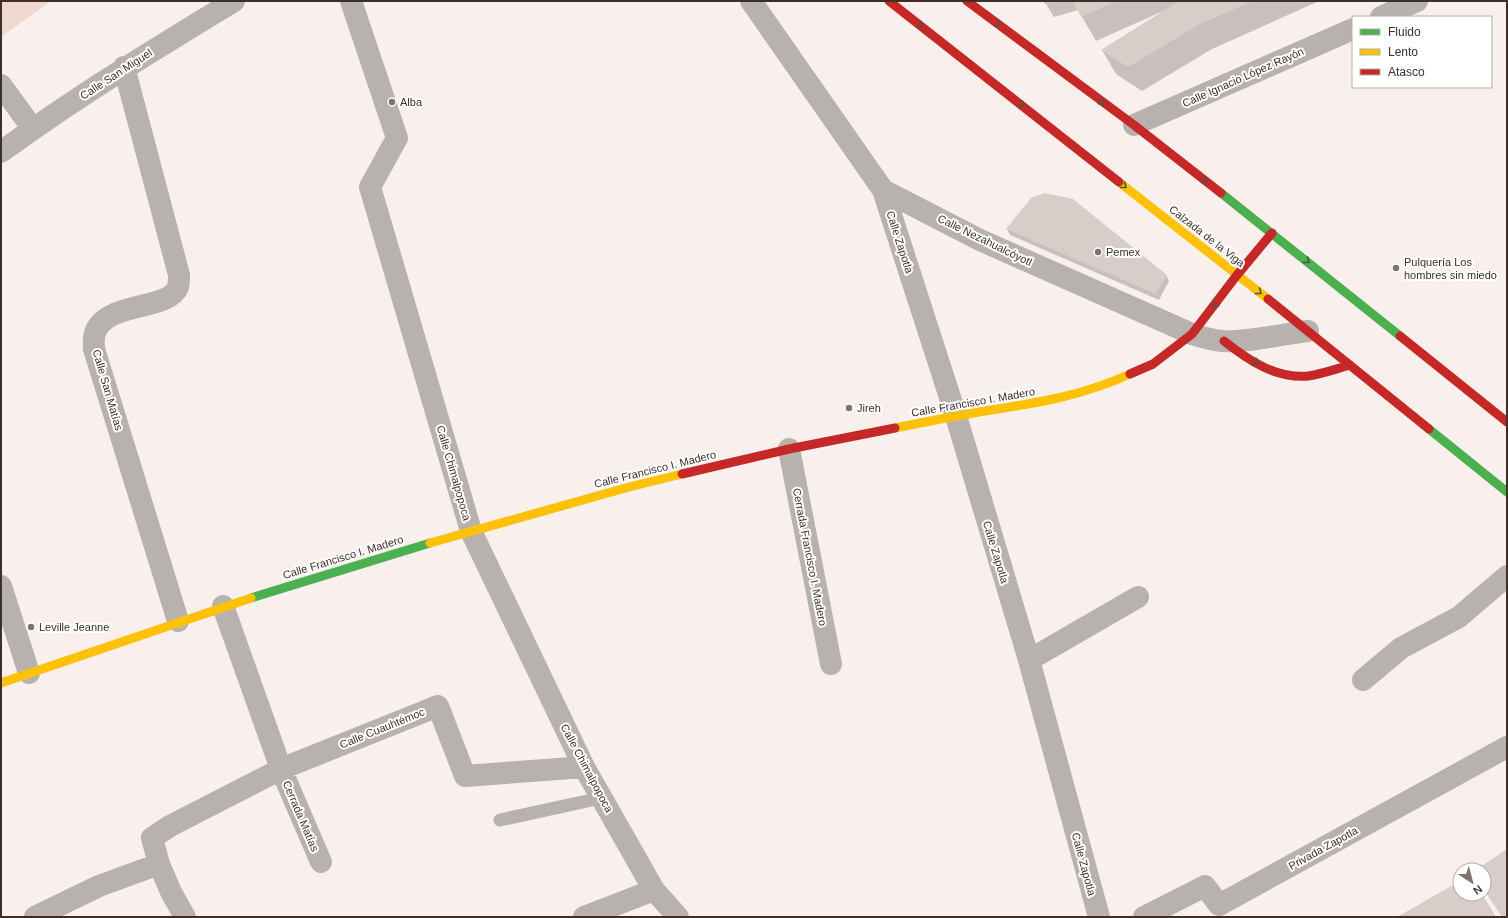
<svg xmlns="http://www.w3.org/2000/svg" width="1508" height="918" viewBox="0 0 1508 918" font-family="Arial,sans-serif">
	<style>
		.green { fill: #f0d8d0 }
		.shadow { fill: #0003 }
		.building { fill: #d9cdc9 }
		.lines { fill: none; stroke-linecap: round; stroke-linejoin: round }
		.lane { stroke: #b8b2af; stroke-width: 13 }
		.street { stroke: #b8b2af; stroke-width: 22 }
		.fast { stroke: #4caf50; stroke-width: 9 }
		.slow { stroke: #ffc107; stroke-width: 9 }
		.jam { stroke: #c62828; stroke-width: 9 }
		.oneway { stroke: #435c37 }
		.poi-dot { fill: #7f736e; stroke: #fff; stroke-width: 1.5 }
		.labels { text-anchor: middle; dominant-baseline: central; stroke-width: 4; stroke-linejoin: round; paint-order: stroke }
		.street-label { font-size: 11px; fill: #3e2f29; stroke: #fff }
		.poi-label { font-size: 11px; fill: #3e2f29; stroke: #fff; text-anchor: start }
	</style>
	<rect width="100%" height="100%" fill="#f9f0ed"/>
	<path class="green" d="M1 1H51L1 37Z"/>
	<path class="shadow" d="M1042 1H1317V2L1212 49 1142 91 1116 74 1102 50 1164 12 1163 11 1096 41 1078 10 1054 17 1046 4Z
		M1007 229 1166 275 1169 281 1159 300 1010 235Z"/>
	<path class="building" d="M1073 1H1117L1081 17Z
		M1179 1H1252L1198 25 1128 67 1101 50Z
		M1045 193 1073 199 1167 275 1156 294 1006 229 1031 198Z
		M1507 849V917H1502L1484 890V870H1476Z
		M1460 881V894H1482L1496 917H1397Z"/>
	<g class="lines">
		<path class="lane" d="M500 820 601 798"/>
		<path class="street" d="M351 1 397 138 370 187 471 531 584 767 654 890 678 917
			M751 1 883 190 980 240 1192 334C1202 337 1211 340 1222 341 1246 343 1283 334 1308 331
			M1381 17 1417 1
			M124 67 179 275C179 279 179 283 178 287 169 311 105 301 95 333 93 338 94 344 94 349L178 621
			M1 85 33 129
			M1134 125 1353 29
			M1 152C76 97 155 49 234 1
			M883 190 956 416 1029 660 1099 917
			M789 449 831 664
			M1 586 29 673
			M223 606 281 769 321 862
			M1029 660 1138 597
			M1363 680 1401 648 1459 617 1507 576
			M35 917 99 886 159 864
			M185 917 171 892 159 864 152 838 170 826 281 769 438 706 465 776 584 767
			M584 917 654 890
			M1144 917 1205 886 1219 905 1507 747"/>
		<path class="fast" d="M1221 193 1400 336
			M1429 429 1507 492
			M251 598 430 543"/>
		<path class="slow" d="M1119 182 1268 299
			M895 428C925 422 955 416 985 411 1037 403 1082 396 1130 374
			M430 543 629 487 682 474
			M1 683 251 598"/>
		<path class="jam" d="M889 1 1119 182
			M967 1 1134 125 1221 193
			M1268 299 1429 429
			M1400 336 1507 422
			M1224 341C1248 360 1276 379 1308 376 1322 374 1336 369 1350 365
			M1130 374 1153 364 1192 334 1237 275 1272 233
			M682 474 789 449 895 428"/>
	</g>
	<defs><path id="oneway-chevron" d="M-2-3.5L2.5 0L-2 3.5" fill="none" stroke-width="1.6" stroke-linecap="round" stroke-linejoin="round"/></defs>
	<g class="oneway">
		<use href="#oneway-chevron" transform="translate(998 24) rotate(37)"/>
		<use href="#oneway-chevron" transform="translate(920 25) rotate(38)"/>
		<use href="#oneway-chevron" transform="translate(1102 102) rotate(37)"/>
		<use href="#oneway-chevron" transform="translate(1022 105) rotate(38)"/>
		<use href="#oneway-chevron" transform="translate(1205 181) rotate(38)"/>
		<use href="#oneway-chevron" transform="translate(1124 186) rotate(38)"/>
		<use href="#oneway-chevron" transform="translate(1307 261) rotate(39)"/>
		<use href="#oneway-chevron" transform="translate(1259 292) rotate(38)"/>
		<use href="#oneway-chevron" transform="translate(1215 305) rotate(128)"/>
		<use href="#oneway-chevron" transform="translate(1256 362) rotate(29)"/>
	</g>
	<g class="poi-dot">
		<circle cx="392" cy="102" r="4"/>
		<circle cx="1098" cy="252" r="4"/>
		<circle cx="1396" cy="268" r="4"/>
		<circle cx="849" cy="408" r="4"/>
		<circle cx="31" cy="627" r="4"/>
	</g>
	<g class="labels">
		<g class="street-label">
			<text transform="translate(116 74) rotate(-33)">Calle San Miguel</text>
			<text transform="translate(1243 77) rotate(-24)">Calle Ignacio López Rayón</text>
			<text transform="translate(1207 236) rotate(38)">Calzada de la Viga</text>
			<text transform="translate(985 240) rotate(26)">Calle Nezahualcóyotl</text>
			<text transform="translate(900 242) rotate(72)">Calle Zapotla</text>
			<text transform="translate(108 390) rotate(74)">Calle San Matías</text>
			<text transform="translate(973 402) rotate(-10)">Calle Francisco I. Madero</text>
			<text transform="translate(655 469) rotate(-14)">Calle Francisco I. Madero</text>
			<text transform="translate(454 473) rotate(74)">Calle Chimalpopoca</text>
			<text transform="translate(996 552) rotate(73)">Calle Zapotla</text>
			<text transform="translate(343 557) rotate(-17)">Calle Francisco I. Madero</text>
			<text transform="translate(810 557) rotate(79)">Cerrada Francisco I. Madero</text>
			<text transform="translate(382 728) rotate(-22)">Calle Cuauhtémoc</text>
			<text transform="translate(587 768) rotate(62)">Calle Chimalpopoca</text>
			<text transform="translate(301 816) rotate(67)">Cerrada Matías</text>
			<text transform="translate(1323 848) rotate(-29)">Privada Zapotla</text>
			<text transform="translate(1084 864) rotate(75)">Calle Zapotla</text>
		</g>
		<g class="poi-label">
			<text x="400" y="102">Alba</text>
			<text x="1106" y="252">Pemex</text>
			<text x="1404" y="262">Pulquería Los<tspan x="1404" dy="13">hombres sin miedo</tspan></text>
			<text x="857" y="408">Jireh</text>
			<text x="39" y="627">Leville Jeanne</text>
		</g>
	</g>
	<rect width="1508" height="918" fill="none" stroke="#3e2f29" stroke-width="4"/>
	<rect x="1352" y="16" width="140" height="72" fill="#ffffff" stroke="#b2aca9"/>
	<rect x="1360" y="29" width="20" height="6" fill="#4caf50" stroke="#b2aca9"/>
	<text x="1388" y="36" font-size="12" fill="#3e2f29">Fluido</text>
	<rect x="1360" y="49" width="20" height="6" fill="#ffc107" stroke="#b2aca9"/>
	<text x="1388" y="56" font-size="12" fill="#3e2f29">Lento</text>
	<rect x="1360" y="69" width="20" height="6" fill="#c62828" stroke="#b2aca9"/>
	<text x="1388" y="76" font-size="12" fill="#3e2f29">Atasco</text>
	<g transform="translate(1472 882) rotate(144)"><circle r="19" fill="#ffffff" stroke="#b2aca9"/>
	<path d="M0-3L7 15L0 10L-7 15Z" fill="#7f736e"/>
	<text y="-6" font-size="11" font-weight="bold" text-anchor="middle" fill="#3e2f29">N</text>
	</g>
</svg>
